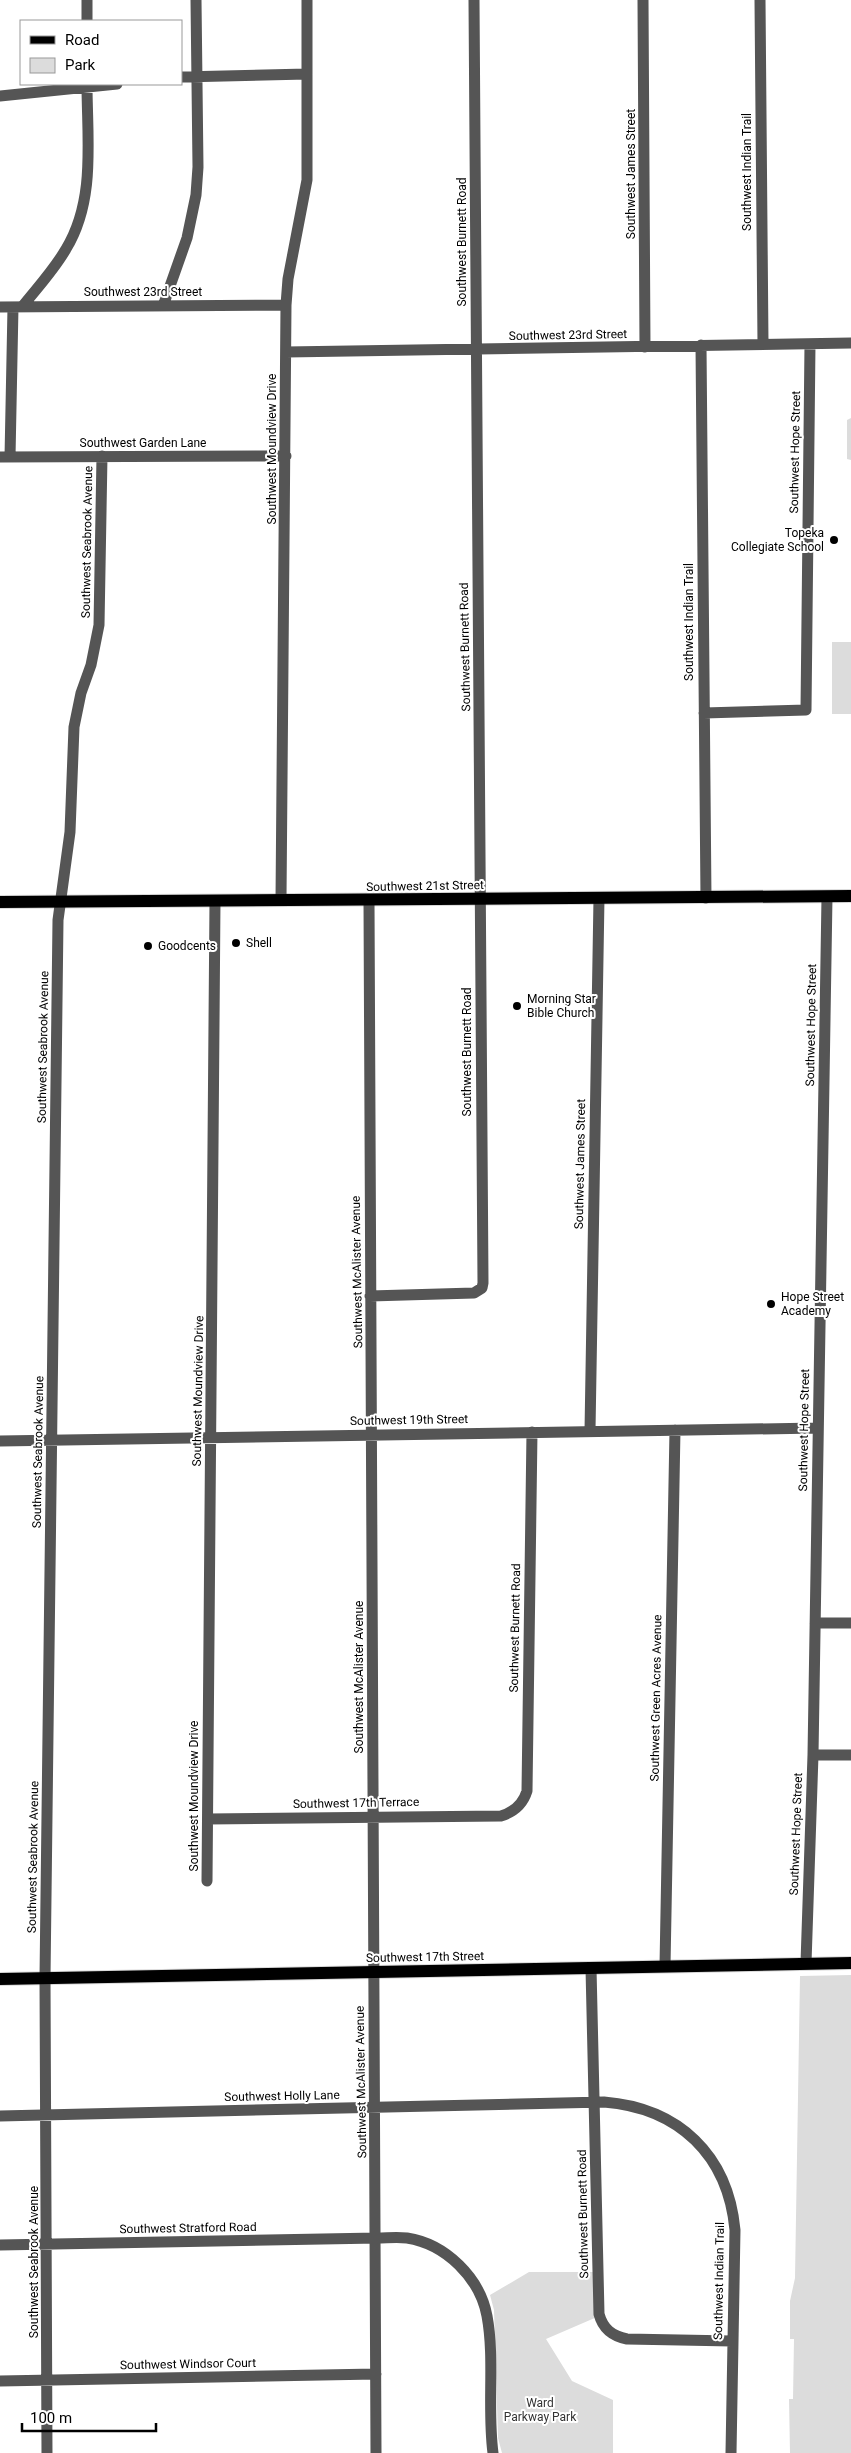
<svg xmlns="http://www.w3.org/2000/svg" width="851" height="2453" viewBox="0 0 851 2453" font-family="Roboto,sans-serif">
	<style>
		.green { fill: #dcdcdc }
		.lines { fill: none; stroke-linecap: round; stroke-linejoin: round }
		.major-casing { stroke: #dbdbdb; stroke-width: 14 }
		.minor { stroke: #555; stroke-width: 11 }
		.major { stroke: #000; stroke-width: 12 }
		.poi-dot { fill: #000; stroke: #fff; stroke-width: 2 }
		.labels { text-anchor: middle; dominant-baseline: central; stroke-width: 4; stroke-linejoin: round; paint-order: stroke }
		.street-label { font-size: 12px; fill: #000; stroke: #fff }
		.poi-label { font-size: 12px; fill: #000; stroke: #fff; text-anchor: start }
		.park-label { font-size: 12px; fill: #333; stroke: #fff }
	</style>
	<rect width="100%" height="100%" fill="#fff"/>
	<path class="green" d="M851 418V460L847 459V420Z
		M832 642H851V714H832Z
		M851 1975V2453H790L789 2399H793L794 2339H790V2301L795 2278 800 1976Z
		M529 2272H594L597 2317 546 2339 572 2381 613 2400V2453H502L498 2438 494 2310 490 2295Z"/>
	<g class="lines">
		<g class="major-casing">
			<path id="major" d="M0 902 851 896
				M0 1979 851 1963"/>
		</g>
		<path class="minor" d="M87 0V21
			M643 0 645 347
			M760 0 763 344
			M181 77 307 74
			M0 96 117 84
			M163 306 187 238 196 195 198 167 196 0
			M0 307 286 305
			M22 307C37 288 54 270 66 249 96 200 87 139 87 84
			M701 345 706 898
			M286 352 851 343
			M0 457 286 456
			M10 457 13 307
			M704 713 806 710 810 344
			M281 900 286 305 288 279 307 180V0
			M369 901 376 2453
			M370 1296 474 1293 482 1288 483 1283 474 0
			M590 1431 599 898
			M0 1441 818 1428
			M815 1623H851
			M813 1755H851
			M208 1819 501 1816C514 1812 523 1804 527 1791L532 1432
			M207 1881 215 901
			M806 1963 813 1755 827 897
			M665 1966 675 1430
			M591 1968 599 2314C603 2329 612 2336 627 2339L732 2341
			M0 2116 604 2102C679 2108 728 2155 735 2230L731 2453
			M0 2245 377 2238C387 2238 397 2237 407 2238 446 2244 480 2278 487 2316 495 2359 487 2408 493 2453
			M0 2381 376 2374
			M47 2453 45 1978 58 920 70 832 74 727 81 693 91 665 99 625 102 456"/>
		<use href="#major" class="major"/>
	</g>
	<g class="poi-dot">
		<circle cx="834" cy="540" r="5"/>
		<circle cx="236" cy="943" r="5"/>
		<circle cx="148" cy="946" r="5"/>
		<circle cx="517" cy="1006" r="5"/>
		<circle cx="771" cy="1304" r="5"/>
	</g>
	<g class="labels">
		<g class="street-label">
			<text transform="translate(747 172) rotate(-90)">Southwest Indian Trail</text>
			<text transform="translate(631 174) rotate(-90)">Southwest James Street</text>
			<text transform="translate(462 242) rotate(-90)">Southwest Burnett Road</text>
			<text x="143" y="292">Southwest 23rd Street</text>
			<text transform="translate(568 335) rotate(-1)">Southwest 23rd Street</text>
			<text x="143" y="443">Southwest Garden Lane</text>
			<text transform="translate(272 449) rotate(-90)">Southwest Moundview Drive</text>
			<text transform="translate(795 452) rotate(-89)">Southwest Hope Street</text>
			<text transform="translate(87 542) rotate(-89)">Southwest Seabrook Avenue</text>
			<text transform="translate(689 622) rotate(-90)">Southwest Indian Trail</text>
			<text transform="translate(465 647) rotate(-91)">Southwest Burnett Road</text>
			<text transform="translate(425 886) rotate(-1)">Southwest 21st Street</text>
			<text transform="translate(811 1025) rotate(-89)">Southwest Hope Street</text>
			<text transform="translate(43 1047) rotate(-89)">Southwest Seabrook Avenue</text>
			<text transform="translate(467 1052) rotate(-90)">Southwest Burnett Road</text>
			<text transform="translate(580 1164) rotate(-89)">Southwest James Street</text>
			<text transform="translate(357 1272) rotate(-91)">Southwest McAlister Avenue</text>
			<text transform="translate(198 1391) rotate(-89)">Southwest Moundview Drive</text>
			<text transform="translate(409 1420) rotate(-1)">Southwest 19th Street</text>
			<text transform="translate(804 1430) rotate(-89)">Southwest Hope Street</text>
			<text transform="translate(38 1452) rotate(-89)">Southwest Seabrook Avenue</text>
			<text transform="translate(515 1628) rotate(-89)">Southwest Burnett Road</text>
			<text transform="translate(359 1677) rotate(-90)">Southwest McAlister Avenue</text>
			<text transform="translate(656 1698) rotate(-89)">Southwest Green Acres Avenue</text>
			<text transform="translate(194 1796) rotate(-90)">Southwest Moundview Drive</text>
			<text transform="translate(356 1803) rotate(-1)">Southwest 17th Terrace</text>
			<text transform="translate(796 1834) rotate(-88)">Southwest Hope Street</text>
			<text transform="translate(33 1857) rotate(-89)">Southwest Seabrook Avenue</text>
			<text transform="translate(425 1957) rotate(-1)">Southwest 17th Street</text>
			<text transform="translate(361 2082) rotate(-91)">Southwest McAlister Avenue</text>
			<text transform="translate(282 2096) rotate(-1)">Southwest Holly Lane</text>
			<text transform="translate(583 2214) rotate(-91)">Southwest Burnett Road</text>
			<text transform="translate(188 2228) rotate(-1)">Southwest Stratford Road</text>
			<text transform="translate(34 2262) rotate(-90)">Southwest Seabrook Avenue</text>
			<text transform="translate(719 2281) rotate(-89)">Southwest Indian Trail</text>
			<text transform="translate(188 2364) rotate(-1)">Southwest Windsor Court</text>
		</g>
		<g class="poi-label">
			<text x="824" y="533" text-anchor="end">Topeka<tspan x="824" dy="14">Collegiate School</tspan></text>
			<text x="246" y="943">Shell</text>
			<text x="158" y="946">Goodcents</text>
			<text x="527" y="999">Morning Star<tspan x="527" dy="14">Bible Church</tspan></text>
			<text x="781" y="1297">Hope Street<tspan x="781" dy="14">Academy</tspan></text>
		</g>
		<g class="park-label">
			<text x="540" y="2403">Ward<tspan x="540" dy="14">Parkway Park</tspan></text>
		</g>
	</g>
	<rect x="20" y="20" width="162" height="65" fill="#ffffff" stroke="#999999"/>
	<rect x="30" y="36" width="25" height="8" fill="#000000" stroke="#999999"/>
	<text x="65" y="45" font-size="15" fill="#000000">Road</text>
	<rect x="30" y="58" width="25" height="15" fill="#dcdcdc" stroke="#999999"/>
	<text x="65" y="70" font-size="15" fill="#000000">Park</text>
	<path d="M22 2423v8h134v-8" fill="none" stroke="#000000" stroke-width="2.5"/>
	<text x="30" y="2423" font-size="15" fill="#000000" stroke="#ffffff" stroke-width="4" paint-order="stroke">100 m</text>
</svg>
